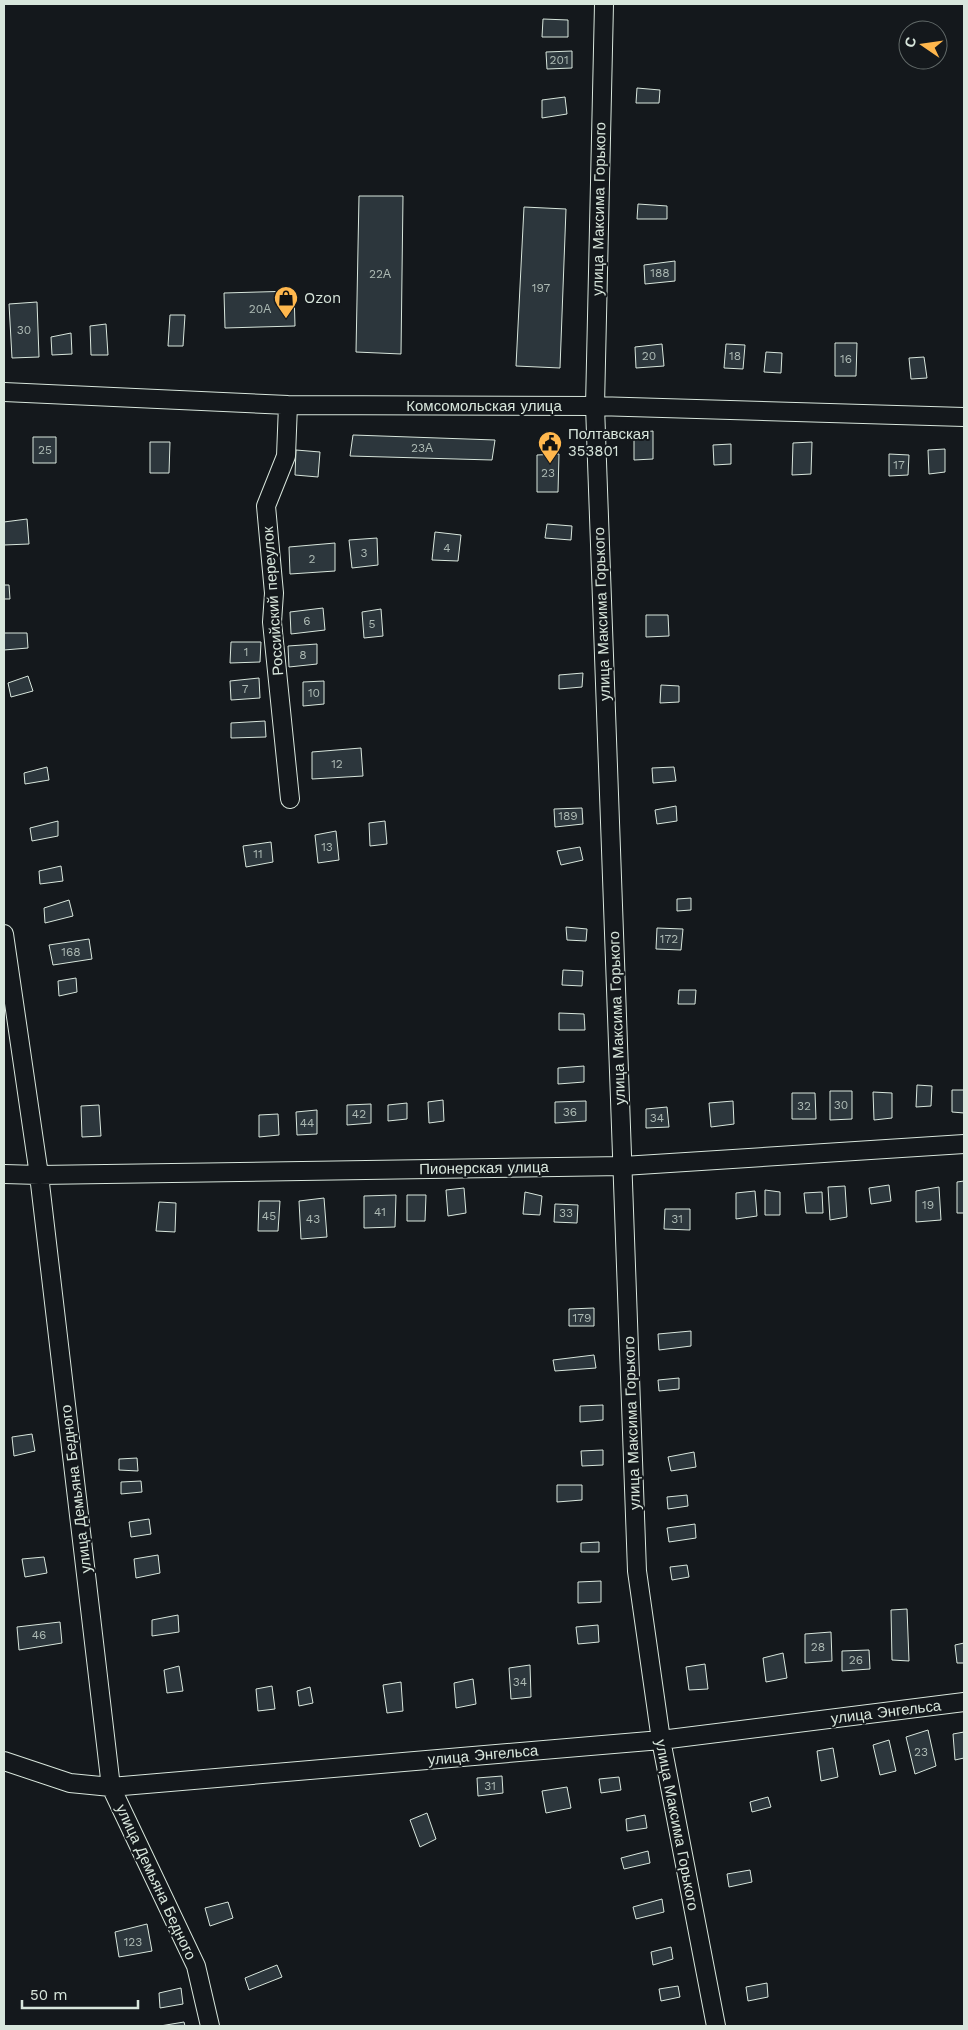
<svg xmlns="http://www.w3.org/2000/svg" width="968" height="2030" viewBox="0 0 968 2030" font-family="'Work Sans',sans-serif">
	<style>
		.building { fill: #2c363c; stroke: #d8e6dc }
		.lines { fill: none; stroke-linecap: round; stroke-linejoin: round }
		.minor-casing { stroke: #d8e6dc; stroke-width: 20 }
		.minor { stroke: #14181c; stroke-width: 18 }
		.labels { text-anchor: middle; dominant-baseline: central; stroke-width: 4; stroke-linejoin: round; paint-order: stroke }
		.number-label { font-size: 12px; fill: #adbab4 }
		.street-label { font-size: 15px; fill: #d8e6dc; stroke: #14181c }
		.poi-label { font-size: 15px; fill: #d8e6dc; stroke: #14181c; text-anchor: start }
	</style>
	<rect width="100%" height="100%" fill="#14181c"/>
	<path class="building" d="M543 19 568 20V37H542Z
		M572 51V68L547 69 546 52Z
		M637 88 660 90 659 103H636Z
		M565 97 567 114 542 118V100Z
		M359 196H403L401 354 356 352Z
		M638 204 667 206V219H637Z
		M524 207 566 209 560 368 516 366Z
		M675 261V281L645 284 644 265Z
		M294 291 295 326 225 328 224 293Z
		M37 302 39 357 12 358 9 304Z
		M170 315H185L183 346H168Z
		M106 324 108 355H91L90 326Z
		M71 333 72 354 52 355 51 337Z
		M835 343H857L856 376H835Z
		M662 344 664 366 636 368 635 347Z
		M726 344 745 345 743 369 724 368Z
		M766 352 782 353 781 373 764 372Z
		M924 357 927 378 911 379 909 358Z
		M653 431V459L634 460V433Z
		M353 435 495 440 492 460 350 456Z
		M33 437H56V463H33Z
		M150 442H170L169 473H150Z
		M812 442 811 474 792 475 793 443Z
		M731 444V464L714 465 713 445Z
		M945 449V472L929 474 928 450Z
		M296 450 320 452 318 477 295 475Z
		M559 454 558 492H537V455Z
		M889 454 909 455 908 475 889 476Z
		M27 519 29 544 4 545V522Z
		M547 524 572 526 571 540 545 538Z
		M435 532 461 535 458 561 432 560Z
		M377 538 378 565 352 568 349 540Z
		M335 543V571L290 574 289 547Z
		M4 585H9L10 599H4Z
		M323 608 325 630 291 634 290 612Z
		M381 609 383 636 364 638 362 612Z
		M646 615H668L669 636 646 637Z
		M4 633H27L28 648 4 650Z
		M231 642H261L260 662 230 663Z
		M317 644V664L289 667 288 646Z
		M583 673 582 687 559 689V675Z
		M28 676 33 691 11 697 8 683Z
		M259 678 260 698 231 700 230 681Z
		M324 681V704L303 706V682Z
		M661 685 679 686V702L660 703Z
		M265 721 266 737 231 738V723Z
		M361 748 363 776 312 779V752Z
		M47 767 49 780 25 784 24 773Z
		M674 767 676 781 653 783 652 768Z
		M676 806 677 821 657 824 655 810Z
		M582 808 583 824 555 827 554 809Z
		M58 821V836L32 841 30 828Z
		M385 821 387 844 370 846 369 823Z
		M336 831 339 860 318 863 315 835Z
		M271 842 273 862 246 867 243 846Z
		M580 847 583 860 561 865 557 851Z
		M61 866 63 881 40 884 39 871Z
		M691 898V910L677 911V899Z
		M69 900 73 916 45 923 44 908Z
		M566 927 587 929 586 941 567 940Z
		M657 928 683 929 681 950 656 949Z
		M89 939 92 959 53 965 49 945Z
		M563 970 583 971 582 986 562 985Z
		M76 978 77 992 59 996 58 981Z
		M679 990H696L695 1004H678Z
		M559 1013 584 1014 585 1030H559Z
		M584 1066V1082L558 1084V1068Z
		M917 1085 932 1086 931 1106 916 1107Z
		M952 1090H964V1113L952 1112Z
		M830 1091H852V1119L830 1120Z
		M873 1092 892 1093V1118L874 1120Z
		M792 1093H815L816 1119H792Z
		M443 1100 444 1121 429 1123 428 1102Z
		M586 1101V1121L555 1123V1102Z
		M733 1101 734 1124 711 1127 709 1103Z
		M407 1103V1119L388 1121V1105Z
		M371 1104V1123L347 1125V1105Z
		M99 1105 101 1136 82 1137 81 1106Z
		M667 1107 669 1127 646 1128V1109Z
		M317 1110V1134L297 1135 296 1112Z
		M278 1114 279 1135 259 1137V1115Z
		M964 1181V1213H957V1182Z
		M889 1185 891 1201 871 1204 869 1188Z
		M845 1186 847 1217 830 1220 828 1187Z
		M939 1187 941 1220 916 1222V1191Z
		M464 1188 466 1213 448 1216 446 1190Z
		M765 1190 780 1192V1215H765Z
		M755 1191 757 1216 736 1219V1193Z
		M525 1192 542 1196 540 1215 523 1214Z
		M822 1192 823 1213H806L804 1193Z
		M396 1195 395 1227 364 1228V1196Z
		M407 1195H426L425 1221H407Z
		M324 1198 327 1237 301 1239 299 1201Z
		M259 1201H280L278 1231H258Z
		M159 1202 176 1203 175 1232 156 1231Z
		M555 1204 578 1205 577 1223 554 1222Z
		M665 1209H690V1230L664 1229Z
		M594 1308V1326H569V1309Z
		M691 1331V1346L659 1350 658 1334Z
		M594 1355 596 1368 555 1371 553 1360Z
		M679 1378V1389L659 1391 658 1380Z
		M603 1405V1420L580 1422V1406Z
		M32 1434 35 1451 14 1456 12 1437Z
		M603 1450V1465L582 1466 581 1451Z
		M694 1452 696 1467 671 1471 668 1457Z
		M137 1458 138 1471 119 1470V1459Z
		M141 1481 142 1492 121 1494V1482Z
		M557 1485H582V1500L557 1502Z
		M687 1495 688 1506 668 1509 667 1497Z
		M149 1519 151 1534 131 1537 129 1522Z
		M695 1524 696 1538 669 1542 667 1528Z
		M599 1542V1552H581V1543Z
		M158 1555 160 1573 136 1578 134 1559Z
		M44 1557 47 1573 25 1577 22 1559Z
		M687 1565 689 1577 672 1580 670 1567Z
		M601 1581V1602L578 1603V1582Z
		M907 1609 909 1661 892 1660 891 1610Z
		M178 1615 179 1632 152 1636V1620Z
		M60 1622 62 1643 19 1650 17 1627Z
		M598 1625 599 1642 578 1644 576 1627Z
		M831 1632 832 1661 805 1663V1634Z
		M964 1643V1663H957L955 1645Z
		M869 1650 870 1669 842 1671V1651Z
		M783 1653 787 1678 766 1682 763 1658Z
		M705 1664 708 1689 689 1690 686 1667Z
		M530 1665 531 1697 511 1699 509 1668Z
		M179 1666 183 1691 167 1693 164 1670Z
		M473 1679 476 1704 456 1708 454 1683Z
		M401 1682 403 1711 387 1713 383 1685Z
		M272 1686 275 1709 258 1711 256 1689Z
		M310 1687 313 1703 299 1706 297 1691Z
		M928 1730 936 1766 915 1774 906 1737Z
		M964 1732V1758L955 1760 953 1734Z
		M889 1740 896 1771 880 1775 873 1745Z
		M833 1748 838 1777 821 1781 817 1751Z
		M502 1776 503 1793 478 1796 477 1778Z
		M619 1777 621 1790 601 1793 599 1779Z
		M567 1787 571 1808 546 1813 542 1791Z
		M768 1797 771 1807 752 1812 750 1802Z
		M427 1813 436 1839 420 1847 410 1820Z
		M645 1815 647 1828 627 1831 626 1819Z
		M648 1851 650 1863 624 1869 621 1858Z
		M750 1870 752 1882 729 1887 727 1874Z
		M662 1899 664 1912 636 1919 633 1907Z
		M228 1902 233 1918 210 1926 205 1908Z
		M147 1924 152 1951 119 1957 115 1932Z
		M671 1947 673 1959 653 1965 651 1952Z
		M277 1965 282 1977 249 1990 245 1978Z
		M767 1983 768 1997 748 2001 746 1987Z
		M678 1986 680 1997 661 2001 659 1989Z
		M181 1988 183 2004 160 2008 159 1993Z
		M184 2022 185 2026H160Z"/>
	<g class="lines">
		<g class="minor-casing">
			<path id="minor" d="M604 4 595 406 637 1571 661 1740 716 2026
				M4 392 288 405 595 406 964 417
				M288 405 286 456 266 506 274 593 272 622 290 799
				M4 934 39 1175 111 1787 196 1966 210 2026
				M4 1174 39 1175 623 1166 964 1144
				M4 1761 70 1783 111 1787 661 1740 964 1702"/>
		</g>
		<use href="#minor" class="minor"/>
	</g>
	<defs>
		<g id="shop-pin" transform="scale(1.25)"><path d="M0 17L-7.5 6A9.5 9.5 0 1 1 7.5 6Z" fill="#ffb74d" stroke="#14181c"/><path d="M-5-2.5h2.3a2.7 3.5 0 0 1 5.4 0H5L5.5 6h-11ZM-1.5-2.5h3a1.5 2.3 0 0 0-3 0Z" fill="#111"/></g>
		<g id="civic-pin" transform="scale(1.25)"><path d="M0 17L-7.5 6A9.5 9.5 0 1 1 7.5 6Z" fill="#ffb74d" stroke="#14181c"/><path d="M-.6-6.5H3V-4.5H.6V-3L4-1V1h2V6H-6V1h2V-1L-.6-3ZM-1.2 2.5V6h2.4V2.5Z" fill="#111"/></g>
	</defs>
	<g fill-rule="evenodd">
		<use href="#shop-pin" x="286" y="298"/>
		<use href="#civic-pin" x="550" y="443"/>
	</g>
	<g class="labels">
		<g class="number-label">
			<text x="559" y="60">201</text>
			<text x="660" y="273">188</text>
			<text x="380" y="274">22А</text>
			<text x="541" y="288">197</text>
			<text x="260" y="309">20А</text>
			<text x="24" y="330">30</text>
			<text x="649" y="356">20</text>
			<text x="735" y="356">18</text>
			<text x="846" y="359">16</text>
			<text x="422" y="448">23А</text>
			<text x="45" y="450">25</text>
			<text x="899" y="465">17</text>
			<text x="548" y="473">23</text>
			<text x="447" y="548">4</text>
			<text x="364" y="553">3</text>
			<text x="312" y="559">2</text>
			<text x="307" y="621">6</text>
			<text x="372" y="624">5</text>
			<text x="246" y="652">1</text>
			<text x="303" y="655">8</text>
			<text x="245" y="689">7</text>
			<text x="314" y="693">10</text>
			<text x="337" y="764">12</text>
			<text x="568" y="816">189</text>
			<text x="327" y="847">13</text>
			<text x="258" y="854">11</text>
			<text x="669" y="939">172</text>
			<text x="71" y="952">168</text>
			<text x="841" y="1105">30</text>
			<text x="804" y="1106">32</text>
			<text x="570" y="1112">36</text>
			<text x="359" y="1114">42</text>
			<text x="657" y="1118">34</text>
			<text x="307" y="1123">44</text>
			<text x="928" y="1205">19</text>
			<text x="380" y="1212">41</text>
			<text x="566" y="1213">33</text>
			<text x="269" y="1216">45</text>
			<text x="313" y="1219">43</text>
			<text x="677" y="1219">31</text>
			<text x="582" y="1318">179</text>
			<text x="39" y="1635">46</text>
			<text x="818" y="1647">28</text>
			<text x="856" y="1660">26</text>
			<text x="520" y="1682">34</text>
			<text x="921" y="1752">23</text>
			<text x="490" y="1786">31</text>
			<text x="133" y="1942">123</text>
		</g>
		<g class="street-label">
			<text transform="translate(599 209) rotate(-89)">улица Максима Горького</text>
			<text x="484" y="406">Комсомольская улица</text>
			<text transform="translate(273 601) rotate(-94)">Российский переулок</text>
			<text transform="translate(602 614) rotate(-92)">улица Максима Горького</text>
			<text transform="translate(617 1018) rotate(-92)">улица Максима Горького</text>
			<text transform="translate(484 1168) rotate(-1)">Пионерская улица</text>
			<text transform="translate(632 1423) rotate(-92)">улица Максима Горького</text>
			<text transform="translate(76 1489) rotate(-97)">улица Демьяна Бедного</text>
			<text transform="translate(886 1712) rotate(-7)">улица Энгельса</text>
			<text transform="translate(483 1755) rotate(-5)">улица Энгельса</text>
			<text transform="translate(677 1825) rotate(79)">улица Максима Горького</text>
			<text transform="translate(156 1882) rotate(65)">улица Демьяна Бедного</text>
		</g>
		<g class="poi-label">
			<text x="304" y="298">Ozon</text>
			<text x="568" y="434">Полтавская<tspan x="568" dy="17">353801</tspan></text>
		</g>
	</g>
	<rect width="968" height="2030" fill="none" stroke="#d8e6dc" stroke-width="10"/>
	<g transform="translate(923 45) rotate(283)"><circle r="24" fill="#14181c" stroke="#626a69"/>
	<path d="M0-4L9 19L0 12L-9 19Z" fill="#ffb74d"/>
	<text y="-8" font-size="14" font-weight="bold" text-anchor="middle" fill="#d8e6dc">С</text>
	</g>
	<path d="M22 2000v8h116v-8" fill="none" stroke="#d8e6dc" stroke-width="2.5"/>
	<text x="30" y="2000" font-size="15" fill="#d8e6dc" stroke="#14181c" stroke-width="4" paint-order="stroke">50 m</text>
</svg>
